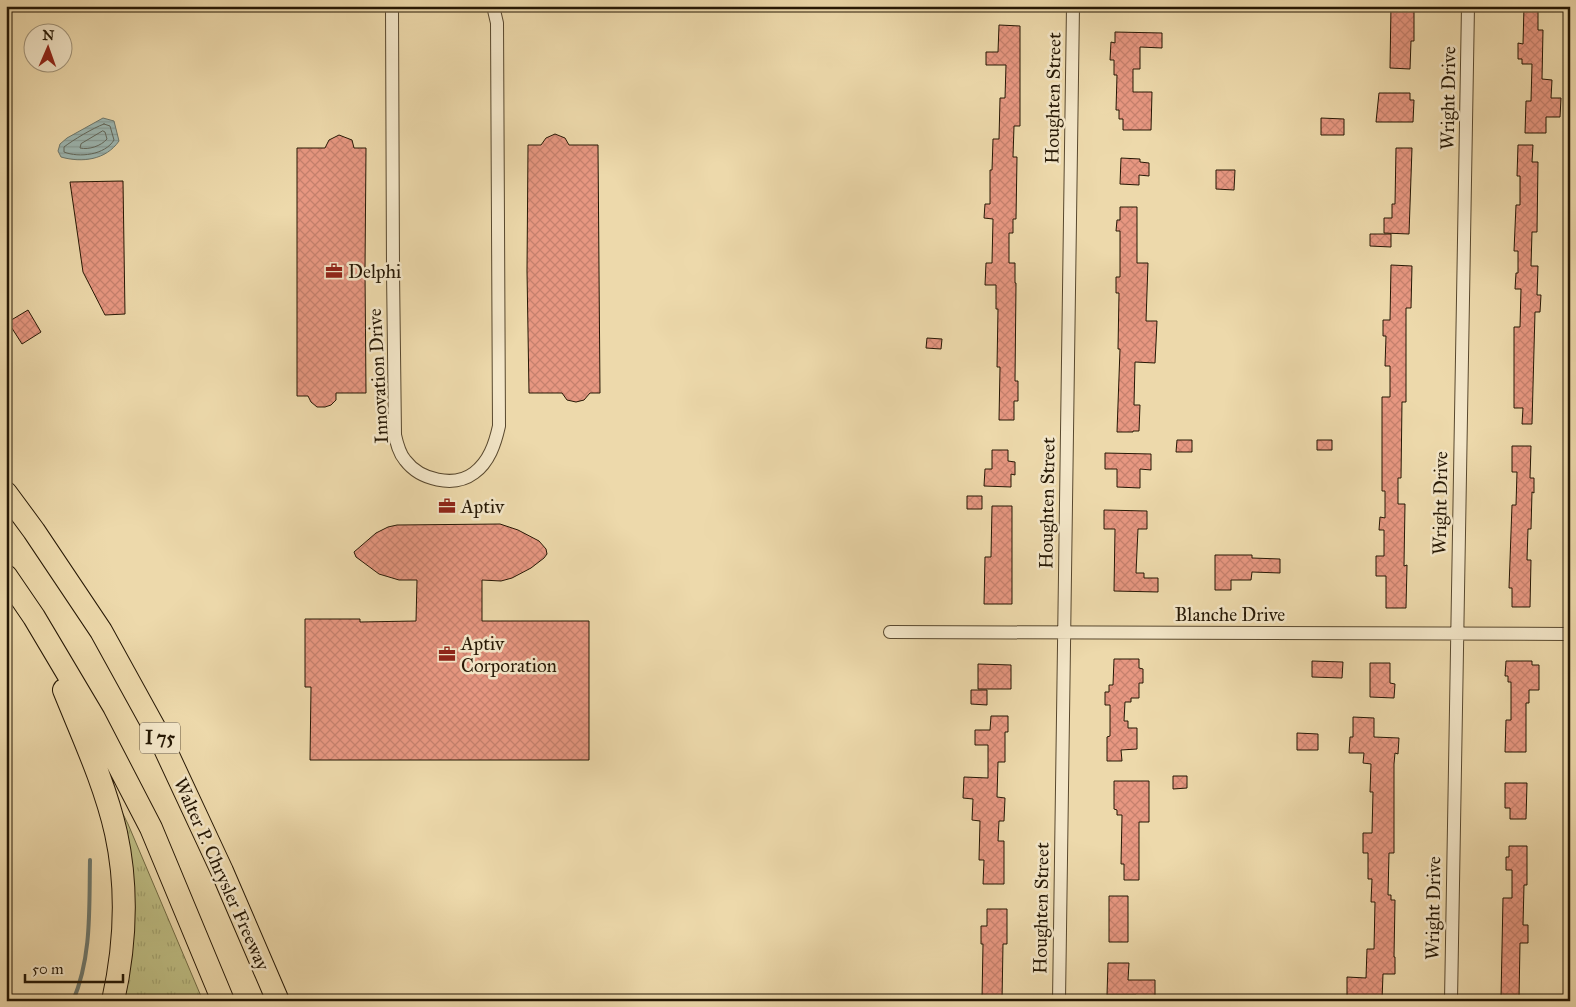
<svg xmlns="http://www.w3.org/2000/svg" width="1576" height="1007" viewBox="0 0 1576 1007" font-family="'IM FELL Great Primer',serif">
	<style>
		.grass { fill: url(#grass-tufts); stroke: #726b44 }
		.water { fill: url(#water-rules); stroke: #6d786d }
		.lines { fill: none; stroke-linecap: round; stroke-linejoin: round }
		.shore { stroke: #62685c; stroke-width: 1 }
		.stream { stroke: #6d786d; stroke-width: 4 }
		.building { fill: url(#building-cross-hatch); stroke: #261805 }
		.street-casing { stroke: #58482e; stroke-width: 14 }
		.highway-casing { stroke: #261805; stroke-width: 24 }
		.street { stroke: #f3e6c8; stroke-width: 12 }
		.highway { stroke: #edd9ab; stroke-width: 22 }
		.labels { text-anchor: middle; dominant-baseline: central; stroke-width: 5; stroke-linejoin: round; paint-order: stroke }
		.shield { fill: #f3e6c8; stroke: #645640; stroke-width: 1 }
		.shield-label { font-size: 18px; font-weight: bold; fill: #261805 }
		.street-label { font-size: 19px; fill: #261805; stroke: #f3e6c8 }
		.poi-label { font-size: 19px; fill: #261805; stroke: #f3e6c8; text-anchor: start }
	</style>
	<defs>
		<pattern id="grass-tufts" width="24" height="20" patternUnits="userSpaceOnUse" patternTransform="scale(1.25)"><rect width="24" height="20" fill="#bebe84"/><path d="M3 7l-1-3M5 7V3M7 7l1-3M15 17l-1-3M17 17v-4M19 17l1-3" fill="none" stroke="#a3a370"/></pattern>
		<pattern id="water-rules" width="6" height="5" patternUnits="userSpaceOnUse" patternTransform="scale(1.25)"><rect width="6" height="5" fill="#9db8b3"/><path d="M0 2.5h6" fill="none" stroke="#879d98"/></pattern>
		<pattern id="building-cross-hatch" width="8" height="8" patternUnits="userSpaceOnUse" patternTransform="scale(1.25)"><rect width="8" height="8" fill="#e79781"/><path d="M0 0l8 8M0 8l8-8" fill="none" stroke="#c6816e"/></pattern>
	</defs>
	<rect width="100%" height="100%" fill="#edd9ab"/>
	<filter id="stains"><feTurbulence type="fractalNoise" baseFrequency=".004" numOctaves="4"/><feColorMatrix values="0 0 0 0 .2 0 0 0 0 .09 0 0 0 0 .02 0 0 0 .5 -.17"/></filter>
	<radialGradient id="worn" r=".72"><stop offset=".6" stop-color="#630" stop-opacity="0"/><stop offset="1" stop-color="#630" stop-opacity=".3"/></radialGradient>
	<path class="grass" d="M120 808 128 824 203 1001H119Z"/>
	<path class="water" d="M103 118 114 121 119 141C106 160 82 163 61 157L58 151 60 144 67 138Z"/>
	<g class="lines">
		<path class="shore" d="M104 124 110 126 114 140C105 155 79 158 64 152V147C73 140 93 128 104 124Z
			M103 131 105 132 107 139C101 146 89 150 80 148L81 144Z"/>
		<path class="stream" d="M73 1001C92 956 89 908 90 860"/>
	</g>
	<path class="building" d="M1391 6H1414V41H1411L1410 69 1390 68Z
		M1524 6H1538V30H1543L1542 79 1552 80 1551 98H1561L1560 117H1546V133H1525L1526 101H1531L1532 64H1522V59H1518V43L1523 44Z
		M999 25 1020 26V126H1014L1013 157H1017L1016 219H1013V233H1009V263H1015V283H1016L1015 381H1018V401H1014V420H999L1000 367H997L998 309H996V285H985L986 263H992L993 219 984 218 985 204H990V170H992L993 139H999L1000 98H1005L1006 65H986V52H998Z
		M1115 32 1162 33V48L1140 47V69H1133V92H1152L1151 130H1123V119H1119V110H1116L1117 75H1114V60H1110L1111 42 1115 43Z
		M1379 93H1410V100H1414L1413 122H1376Z
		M1321 118 1344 119V135H1321Z
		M555 134 565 138 569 145H598L600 393H590L584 400 576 402 567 400 562 393H529L527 271 528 145H541L546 138Z
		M339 135 352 140 354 148H366L365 272 366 393H336V400L331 405 325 407H317L311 402 308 396H297V148H325L329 140Z
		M1518 145H1533L1532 162H1538L1537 232H1532L1531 266H1538L1537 295H1541L1540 312H1535L1532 424H1522L1523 408H1514V327H1520L1521 289H1515L1516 273H1518V251H1514L1516 205H1520V176H1517Z
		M1396 148H1412L1409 234 1384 233V218H1392V204H1395Z
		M1121 158 1140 159V162L1149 163V176L1139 175V185L1120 184Z
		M1216 170H1235L1234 190 1216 189Z
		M123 181 125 314 105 315 83 272 70 182Z
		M1120 207H1137V263H1148L1146 321H1157L1155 363 1135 362 1134 405H1140L1139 431H1133V432H1117L1120 349H1118L1119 293H1116V277H1120V231H1116L1117 220H1120Z
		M1370 234H1391V247L1370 246Z
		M1391 265 1412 266 1411 308H1406V402H1402L1401 478H1398V504H1405L1404 566 1407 565 1406 608H1386V576H1376V556H1384V530H1379L1380 517 1385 518V491H1382V397H1390V366H1385L1386 336H1383V320H1390Z
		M28 310 41 332 22 344 8 322Z
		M927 338 942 339 941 349 926 348Z
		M1177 440H1192V452H1176Z
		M1317 440H1332V450H1317Z
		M1512 446H1531L1530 478H1534V493L1532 492 1531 529H1528L1527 560H1531L1530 607H1512V588H1509L1512 505H1516L1517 472H1512Z
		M992 450H1008V461L1015 462V475L1011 474V487L984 486 985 469H992Z
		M1105 453 1151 454V470L1140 469V488L1117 487V469H1105Z
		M967 496H982V509H967Z
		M992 506H1012V604H984L985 557H991Z
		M1104 510 1147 511V529H1138L1136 573H1144V578H1158V592L1114 591 1115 529H1104Z
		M500 524 518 530 539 541 546 549 547 554 544 558 531 568 512 578 501 581 482 580V621H589V760H310L311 687H305V619H360V622L416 621 417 580H399L379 574 356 557 354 552 376 533 388 527 397 525Z
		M1215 555H1252V558L1280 559V573L1252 572 1251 580H1231V590H1215Z
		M1114 659H1139V668L1143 669V683H1139V698H1131V702H1125L1124 721H1128V728H1137V749L1121 750 1122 761H1107V737L1110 736V705H1105V692H1109V685H1113Z
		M1312 661 1343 662 1342 678 1312 677Z
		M1506 661H1532V665H1539V690H1529V703H1526V752H1505L1506 720H1511V682H1508V676H1505Z
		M1370 663H1390V683L1395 684 1394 698 1370 697Z
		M978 664 1011 665V689H978Z
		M971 690H987V705L971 704Z
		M991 716H1008V732H1005V762H998L997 797 1005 798 1004 821H999L998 841H1004V884H983L984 860H979L980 821 972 820 973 799 963 798 964 777 988 778V745H975V730H990Z
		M1353 717 1374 718V737L1399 738 1398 754 1395 753 1394 764V853H1389L1388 895H1391V900H1395L1394 957H1395V974H1383L1382 1000H1366V997H1347V977L1366 978 1367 949H1374L1375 902H1371L1372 879H1368V853H1363V833H1372L1373 792H1370L1371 764 1363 763 1364 753H1349L1350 737H1353Z
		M1297 733 1318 734V750H1297Z
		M1173 776H1187V788L1173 789Z
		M1114 781H1149V822H1139V880H1124V864H1121L1122 815H1117V810L1114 809Z
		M1505 783H1527L1526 819H1510V808H1505Z
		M1509 846H1527V885H1524L1523 925H1528V943H1520L1519 999 1501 998 1503 898H1512V870H1506V857H1509Z
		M1109 896H1128V942H1109Z
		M987 909H1007V944H1003L1002 1001H986V999H982L983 944H981V926H987Z
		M1108 963H1129L1128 980H1155V999H1136V995H1107Z"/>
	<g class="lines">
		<g class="street-casing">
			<path id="street" d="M392 6 393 271 395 435C397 444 399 453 405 460 420 480 454 488 474 473 489 462 495 444 499 426L497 23 493 6
				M890 632 1570 634
				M1059 1001 1073 6
				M1451 1001 1468 6"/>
		</g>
		<g class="highway-casing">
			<path id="highway" d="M6 493 34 531 101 631 160 738 222 871 278 1001
				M6 576 34 617 94 718 151 828 223 1001
				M64 690C83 737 105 784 116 833 128 888 125 947 113 1001"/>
		</g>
		<use href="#street" class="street"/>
		<use href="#highway" class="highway"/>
	</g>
	<defs>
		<g id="office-bare" transform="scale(1.35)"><path d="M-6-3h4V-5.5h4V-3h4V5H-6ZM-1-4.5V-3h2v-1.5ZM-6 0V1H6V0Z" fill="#8f2418" stroke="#f3e6c8" stroke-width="2.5" paint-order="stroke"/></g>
	</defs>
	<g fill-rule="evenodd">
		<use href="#office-bare" x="334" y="271"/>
		<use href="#office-bare" x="447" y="506"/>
		<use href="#office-bare" x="447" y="654"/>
	</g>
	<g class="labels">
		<rect class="shield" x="140" y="722.5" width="40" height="31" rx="4"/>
		<g class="shield-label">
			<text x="160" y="738">I 75</text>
		</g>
		<g class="street-label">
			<text transform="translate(1053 98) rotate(-89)">Houghten Street</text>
			<text transform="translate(1448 98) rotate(-89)">Wright Drive</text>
			<text transform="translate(378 376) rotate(-93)">Innovation Drive</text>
			<text transform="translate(1047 503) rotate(-89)">Houghten Street</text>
			<text transform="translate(1440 503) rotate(-89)">Wright Drive</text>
			<text x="1230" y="614">Blanche Drive</text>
			<text transform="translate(222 874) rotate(66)">Walter P. Chrysler Freeway</text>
			<text transform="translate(1041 908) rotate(-89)">Houghten Street</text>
			<text transform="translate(1433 908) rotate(-89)">Wright Drive</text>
		</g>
		<g class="poi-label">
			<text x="348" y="271">Delphi</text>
			<text x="461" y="506">Aptiv</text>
			<text x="461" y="643">Aptiv<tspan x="461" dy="22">Corporation</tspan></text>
		</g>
	</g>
	<rect width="1576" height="1007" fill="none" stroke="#edd9ab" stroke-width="25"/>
	<rect x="8" y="8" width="1561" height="992" fill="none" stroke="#261805" stroke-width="2.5"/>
	<rect x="12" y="12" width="1551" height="982" fill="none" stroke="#261805"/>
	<g transform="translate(48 48) rotate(2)"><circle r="24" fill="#f3e6c8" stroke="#a1947a"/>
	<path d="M0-4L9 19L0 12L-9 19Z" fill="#8f2418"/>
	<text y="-8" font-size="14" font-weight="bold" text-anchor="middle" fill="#261805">N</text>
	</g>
	<path d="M25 974v8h98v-8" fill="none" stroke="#261805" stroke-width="2.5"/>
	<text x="32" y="974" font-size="15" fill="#261805" stroke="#f3e6c8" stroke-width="4" paint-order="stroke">50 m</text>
	<rect width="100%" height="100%" filter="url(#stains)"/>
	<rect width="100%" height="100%" fill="url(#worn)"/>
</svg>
